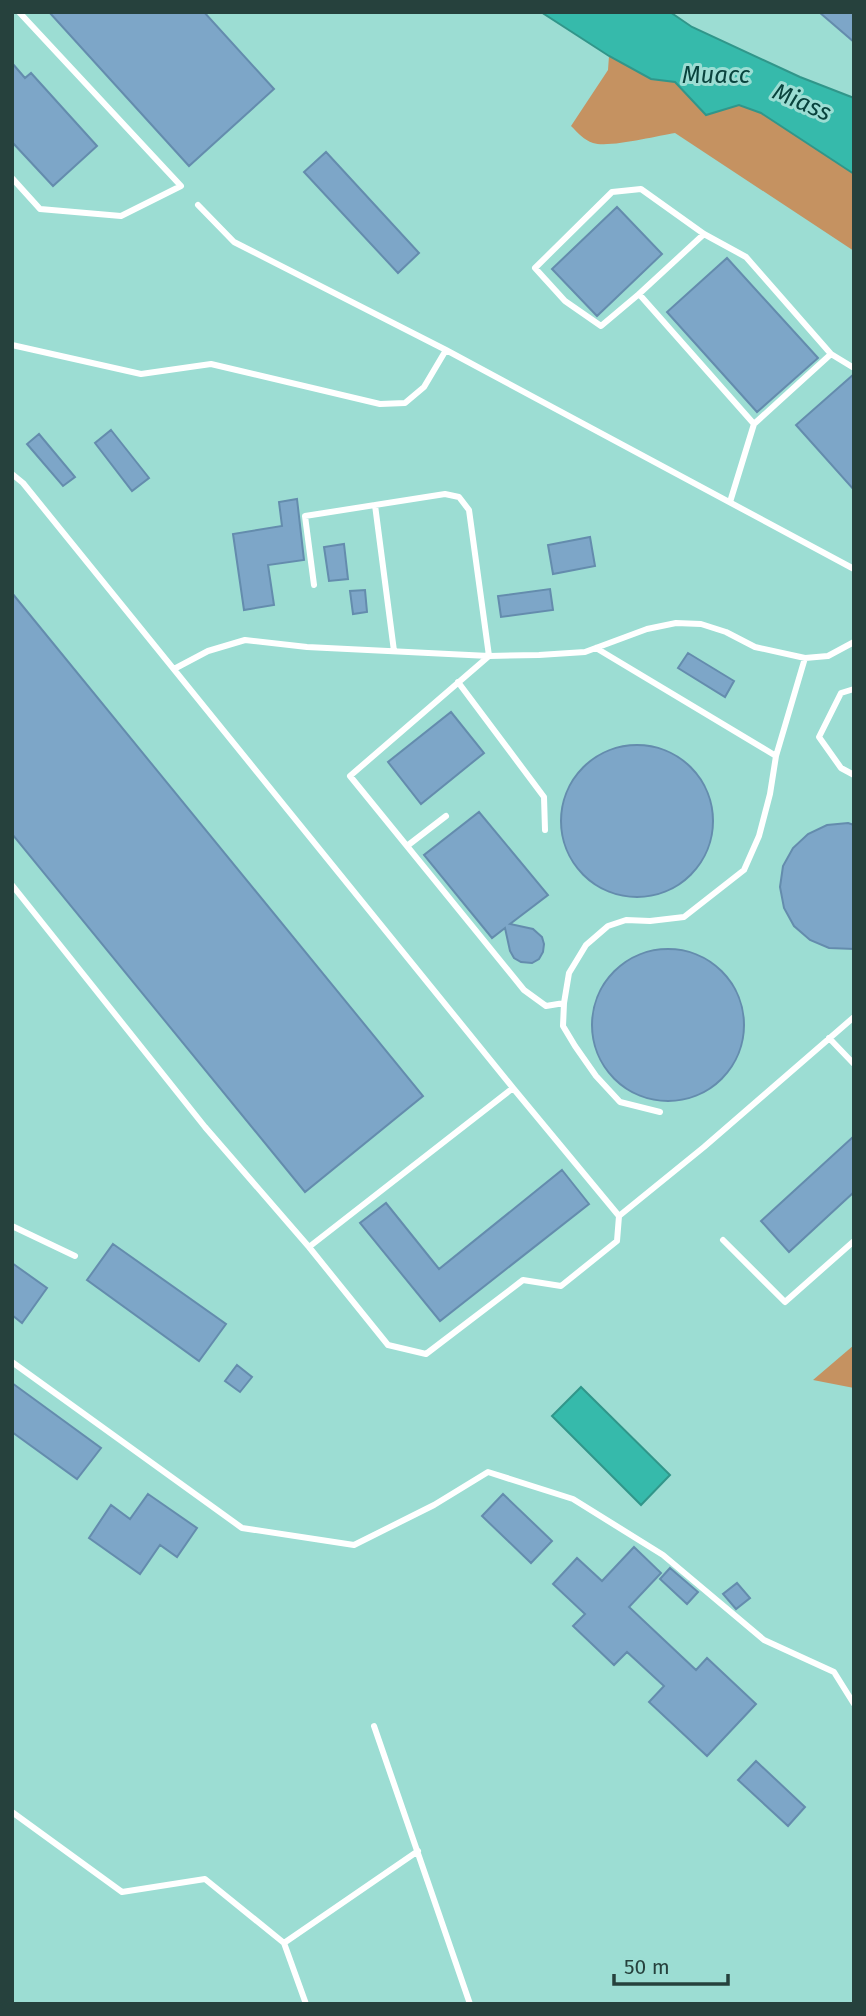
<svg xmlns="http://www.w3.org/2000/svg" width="866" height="2016" viewBox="0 0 866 2016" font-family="'Fira Sans',sans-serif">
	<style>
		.green { fill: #c59261 }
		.water { fill: #36baab; stroke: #31968a; stroke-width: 2 }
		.building { fill: #7da6c8; stroke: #648cad; stroke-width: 2 }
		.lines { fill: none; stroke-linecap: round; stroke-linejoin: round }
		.service { stroke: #fff; stroke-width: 6 }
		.labels { text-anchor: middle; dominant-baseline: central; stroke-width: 6; stroke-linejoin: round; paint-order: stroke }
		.water-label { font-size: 24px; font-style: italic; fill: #09433d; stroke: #9cddd3 }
	</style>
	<rect width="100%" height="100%" fill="#9cddd3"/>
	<path class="green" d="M609 56 651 79 675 82 706 115 739 105 761 113 854 174V251L675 133C656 136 609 148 593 143 584 140 578 133 571 126L608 70Z
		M854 1345V1388L813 1380Z"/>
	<path class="water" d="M541 12H670L692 27 800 77 854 98V174L761 113 739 105 706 115 675 82 651 79 609 56Z
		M581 1387 670 1475 641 1505 552 1416Z"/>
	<path class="building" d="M49 12H204L274 89 189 166Z
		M819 12H854V42Z
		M12 63 25 78 31 73 97 146 53 186 12 142Z
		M326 152 419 253 398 273 304 172Z
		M617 207 662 254 597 316 552 269Z
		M727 258 818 358 757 412 667 312Z
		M854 374V490L796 425Z
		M111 430 149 478 132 491 95 443Z
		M39 434 75 477 63 486 27 444Z
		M297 499 304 560 268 565 274 605 244 610 233 534 282 526 279 502Z
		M590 537 595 566 553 574 548 545Z
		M344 544 348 579 329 581 324 547Z
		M550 589 553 610 501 617 498 596Z
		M365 590 367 612 353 614 350 591Z
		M12 593 423 1096 305 1192 12 834Z
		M688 653 734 681 725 697 678 668Z
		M451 712 484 753 421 804 388 762Z
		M561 821a76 76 0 1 1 152 0a76 76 0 1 1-152 0Z
		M479 812 548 895 510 924 533 929 542 937 544 944 543 952 539 959 532 963 521 962 514 958 510 951 505 928 492 938 424 855Z
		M848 823 854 825V949L829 948 810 940 794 926 784 908 780 887 783 866 793 848 808 834 827 825Z
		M592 1025a76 76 0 1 1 152 0a76 76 0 1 1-152 0Z
		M854 1136V1192L789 1252 761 1221Z
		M562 1170 589 1204 440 1321 360 1223 386 1203 439 1269Z
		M113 1244 226 1324 199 1361 87 1280Z
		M12 1263 47 1288 22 1323 12 1315Z
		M237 1365 252 1377 240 1392 225 1381Z
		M12 1383 101 1448 77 1479 12 1432Z
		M148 1494 197 1528 177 1557 160 1545 140 1574 89 1538 111 1505 130 1519Z
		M503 1494 552 1541 531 1563 482 1516Z
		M634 1547 661 1573 629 1607 696 1670 707 1658 756 1704 707 1756 649 1702 664 1686 627 1652 614 1665 573 1626 585 1614 553 1584 577 1558 602 1581Z
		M670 1568 698 1592 687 1604 660 1579Z
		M737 1583 750 1598 736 1609 723 1594Z
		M756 1761 805 1807 788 1826 738 1780Z"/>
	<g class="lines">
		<path class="service" d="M12 178 40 209 121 216 181 186 19 12
			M198 205 234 242 446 350 854 569
			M639 294 704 234
			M12 345 141 374 211 364 380 404 405 403 424 387 446 350
			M754 424 639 294 601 326 565 301 535 268 612 192 641 189 704 234 746 257 831 354 854 368
			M12 474 23 483 513 1088
			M730 502 754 424 831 354
			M375 505 394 651
			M314 585 305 516 445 494 459 497 469 510 489 656 350 776 524 990 546 1006 564 1003
			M596 648 776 756
			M174 669 208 651 245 640 307 647 489 656 539 655 585 652 647 629 676 623 701 624 726 632 755 647 805 658 828 656 854 642
			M458 682 544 797 545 830
			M854 689 841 693 819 737 841 768 854 775
			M407 846 446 816
			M12 885 205 1127 309 1247 388 1345 426 1354 523 1280 561 1286 617 1241 619 1216 704 1147 854 1017
			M829 1038 854 1064
			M660 1112 620 1102 596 1076 575 1046 563 1026 564 1003 569 973 586 945 608 926 626 920 650 921 684 917 744 870 759 836 770 794 776 756 805 658
			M12 1226 75 1256
			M723 1240 785 1302 854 1241
			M309 1247 513 1088 619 1216
			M12 1362 242 1528 354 1545 434 1505 488 1472 573 1499 663 1555 764 1640 834 1672 854 1704
			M374 1726 470 2004
			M12 1812 122 1892 205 1879 284 1943 306 2004
			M284 1943 418 1851"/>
	</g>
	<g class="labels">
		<g class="water-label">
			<text x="716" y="75">Миасс</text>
			<text transform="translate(802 102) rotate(23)">Miass</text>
		</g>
	</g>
	<rect width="866" height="2016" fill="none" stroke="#26413d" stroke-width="28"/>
	<path d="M614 1974v10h114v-10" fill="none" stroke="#26413d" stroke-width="3.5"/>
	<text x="624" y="1974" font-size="21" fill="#26413d" stroke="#9cddd3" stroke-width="5" paint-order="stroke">50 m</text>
</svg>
